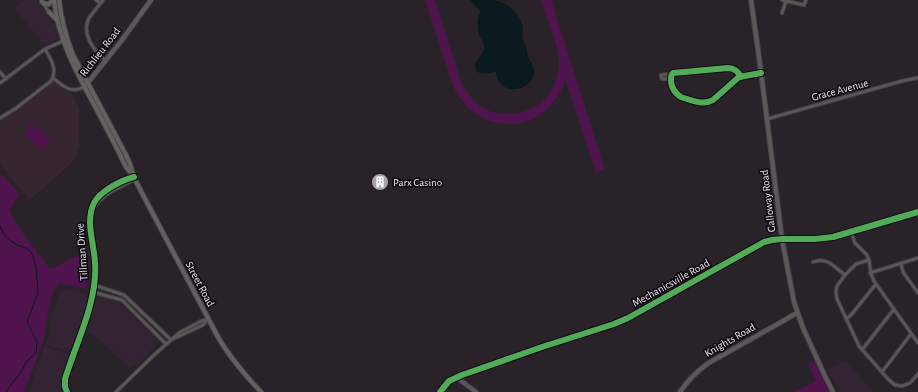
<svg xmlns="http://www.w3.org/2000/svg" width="918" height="392" viewBox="0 0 918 392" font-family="'Alegreya Sans',sans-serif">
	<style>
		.built { fill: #332433 }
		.education { fill: #35262f }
		.green { fill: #4f144e }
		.water { fill: #0a1a1e }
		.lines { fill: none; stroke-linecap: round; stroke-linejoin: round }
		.stream { stroke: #0a1a1e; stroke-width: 1 }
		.minor-casing { stroke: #443f44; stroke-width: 4.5 }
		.tertiary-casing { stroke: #443f44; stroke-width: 5.5 }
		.secondary-casing { stroke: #443f44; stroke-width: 6 }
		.primary-casing { stroke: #443f44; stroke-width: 6 }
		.minor { stroke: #595756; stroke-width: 2.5 }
		.tertiary { stroke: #595756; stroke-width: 3.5 }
		.secondary { stroke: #5b5957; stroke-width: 4 }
		.primary { stroke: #63605f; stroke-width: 4 }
		.cycleway-casing { stroke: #110c11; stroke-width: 8 }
		.cycleway { stroke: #51ab58; stroke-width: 6 }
		.labels { text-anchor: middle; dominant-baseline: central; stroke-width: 3.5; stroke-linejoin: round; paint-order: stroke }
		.street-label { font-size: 11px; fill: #eee6ed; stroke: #110c11 }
		.poi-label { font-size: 11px; fill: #eee6ed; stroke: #110c11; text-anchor: start }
	</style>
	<rect width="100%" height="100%" fill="#292329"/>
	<path class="built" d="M24 0H38L53 23H56L60 39 45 46 14 8Z
		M66 288 97 298 100 295 120 302 160 341 138 364 129 368 96 336 77 330 70 352 46 345 51 327V320L60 291Z
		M44 347 70 354 62 378 61 384 62 392H29Z
		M846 361 874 392H840L827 369Z"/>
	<path class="education" d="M52 82H54L71 93 79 108V146L76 156 71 163 55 178 29 200 0 164V120L19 109Z"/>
	<path class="green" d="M425 0H435L462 85C465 90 469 95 473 100 492 120 526 118 545 99 553 91 557 79 559 68 560 55 556 44 552 32 548 22 545 11 541 0H551L605 170 596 172 566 81C560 92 555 102 545 111 514 137 469 122 453 86Z
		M31 123 51 142 49 144 48 143 43 148 44 149 42 151 25 135 29 131 26 128Z
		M0 172 20 195 9 210 22 232 50 269 84 253 87 289 59 283 51 296 43 342 24 392H0Z
		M817 359 833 392H794L816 381 808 364Z"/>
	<path class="water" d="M470 0C478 0 485 0 492 0 507 1 521 14 523 29 523 30 522 35 522 35 522 39 525 43 526 47 527 50 527 53 528 56 530 63 536 67 534 75 529 92 502 95 497 77 496 75 496 73 496 71 489 74 482 75 476 71L475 63C478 58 483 54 484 49 485 43 481 39 479 34 476 28 478 17 480 11Z"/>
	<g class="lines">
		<path class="stream" d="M0 226 5 236 9 240 19 246 26 248 32 253 36 268 38 293 27 322 37 342 36 353 27 361 21 372 16 378 6 392"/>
		<g class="minor-casing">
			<path id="minor" d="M41 0 49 12
				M96 0 100 3
				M103 0 89 18C81 34 94 51 105 60
				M782 0 804 5 806 0
				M782 13 786 1
				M0 72 6 79
				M741 77C738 71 734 68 728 68L673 73 672 74C669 83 673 92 681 97 691 100 703 106 713 100L739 77 761 73
				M53 78C63 86 71 94 84 87
				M671 79H662L661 76V75L672 74
				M0 83 45 49 63 41
				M0 118 15 109 51 81C58 70 51 59 45 49
				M767 119 902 81 917 78
				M93 210C101 195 116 189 130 182L134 178
				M851 232 855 243 867 255 869 260 871 274 874 281 918 343
				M869 260 856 264 845 275 837 286 836 292 837 299 859 346 888 379 895 385 902 386 910 383 918 374
				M813 262C827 256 835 268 845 275
				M901 264 903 272 918 293
				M870 273 918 258
				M94 285 124 295 171 340
				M93 292 122 300 166 344
				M846 319 851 315 876 284
				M173 339 203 325 207 320
				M862 350 894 309
				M882 372 911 334
				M67 392 65 387V379C76 343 96 306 96 267 95 246 84 224 94 203 99 191 121 180 134 177
				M116 392 154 355 179 333 201 321 208 319"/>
		</g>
		<g class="tertiary-casing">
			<path id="tertiary" d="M456 377 476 392
				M440 392 449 381 462 375 542 347 614 324 628 318 764 242 772 240 782 239H815L833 237 918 212"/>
		</g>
		<g class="secondary-casing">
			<path id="secondary" d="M751 0 760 64 782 239 794 302 803 328 825 376 833 392
				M86 85 122 40 151 0
				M680 392C688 380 695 373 707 364L797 313"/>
		</g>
		<g class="primary-casing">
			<path id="primary" d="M54 0C58 40 78 75 97 110 107 129 117 148 126 167L133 176 218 337C230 358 245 375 261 392
				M59 0C61 19 66 37 73 55L126 155 130 164 133 174
				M42 2 45 4H49L53 0
				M49 12 57 20"/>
		</g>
		<use href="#minor" class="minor"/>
		<use href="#tertiary" class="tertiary"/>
		<use href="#secondary" class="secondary"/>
		<use href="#primary" class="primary"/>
		<g class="cycleway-casing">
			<path id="cycleway" d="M741 77C738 71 734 68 728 68L673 73 672 74C669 83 673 92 681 97 691 100 703 106 713 100L739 77 761 73
				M67 392 65 387V379C76 343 98 301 95 262 94 243 85 221 94 203 100 191 122 180 134 177
				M440 392 449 381 462 375 542 347 614 324 628 318 764 242 772 240 782 239H815L833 237 918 212"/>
		</g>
		<use href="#cycleway" class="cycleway"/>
	</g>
	<defs>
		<g id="building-disc" transform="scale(0.9)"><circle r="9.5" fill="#a9a2a8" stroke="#110c11"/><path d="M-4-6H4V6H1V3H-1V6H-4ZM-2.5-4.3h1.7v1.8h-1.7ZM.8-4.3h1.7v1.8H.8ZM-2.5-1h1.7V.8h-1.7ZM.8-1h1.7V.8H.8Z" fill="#fff"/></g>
	</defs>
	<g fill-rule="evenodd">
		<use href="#building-disc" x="380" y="182"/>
	</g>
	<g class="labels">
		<g class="street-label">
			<text transform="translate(100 52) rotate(-52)">Richlieu Road</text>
			<text transform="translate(840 90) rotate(-15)">Grace Avenue</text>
			<text transform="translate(768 201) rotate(-97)">Galloway Road</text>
			<text transform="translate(82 252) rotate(-94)">Tillman Drive</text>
			<text transform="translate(671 283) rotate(-29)">Mechanicsville Road</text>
			<text transform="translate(200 284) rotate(62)">Street Road</text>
			<text transform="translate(730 340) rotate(-30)">Knights Road</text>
		</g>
		<g class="poi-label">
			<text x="393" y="182">Parx Casino</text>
		</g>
	</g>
</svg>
